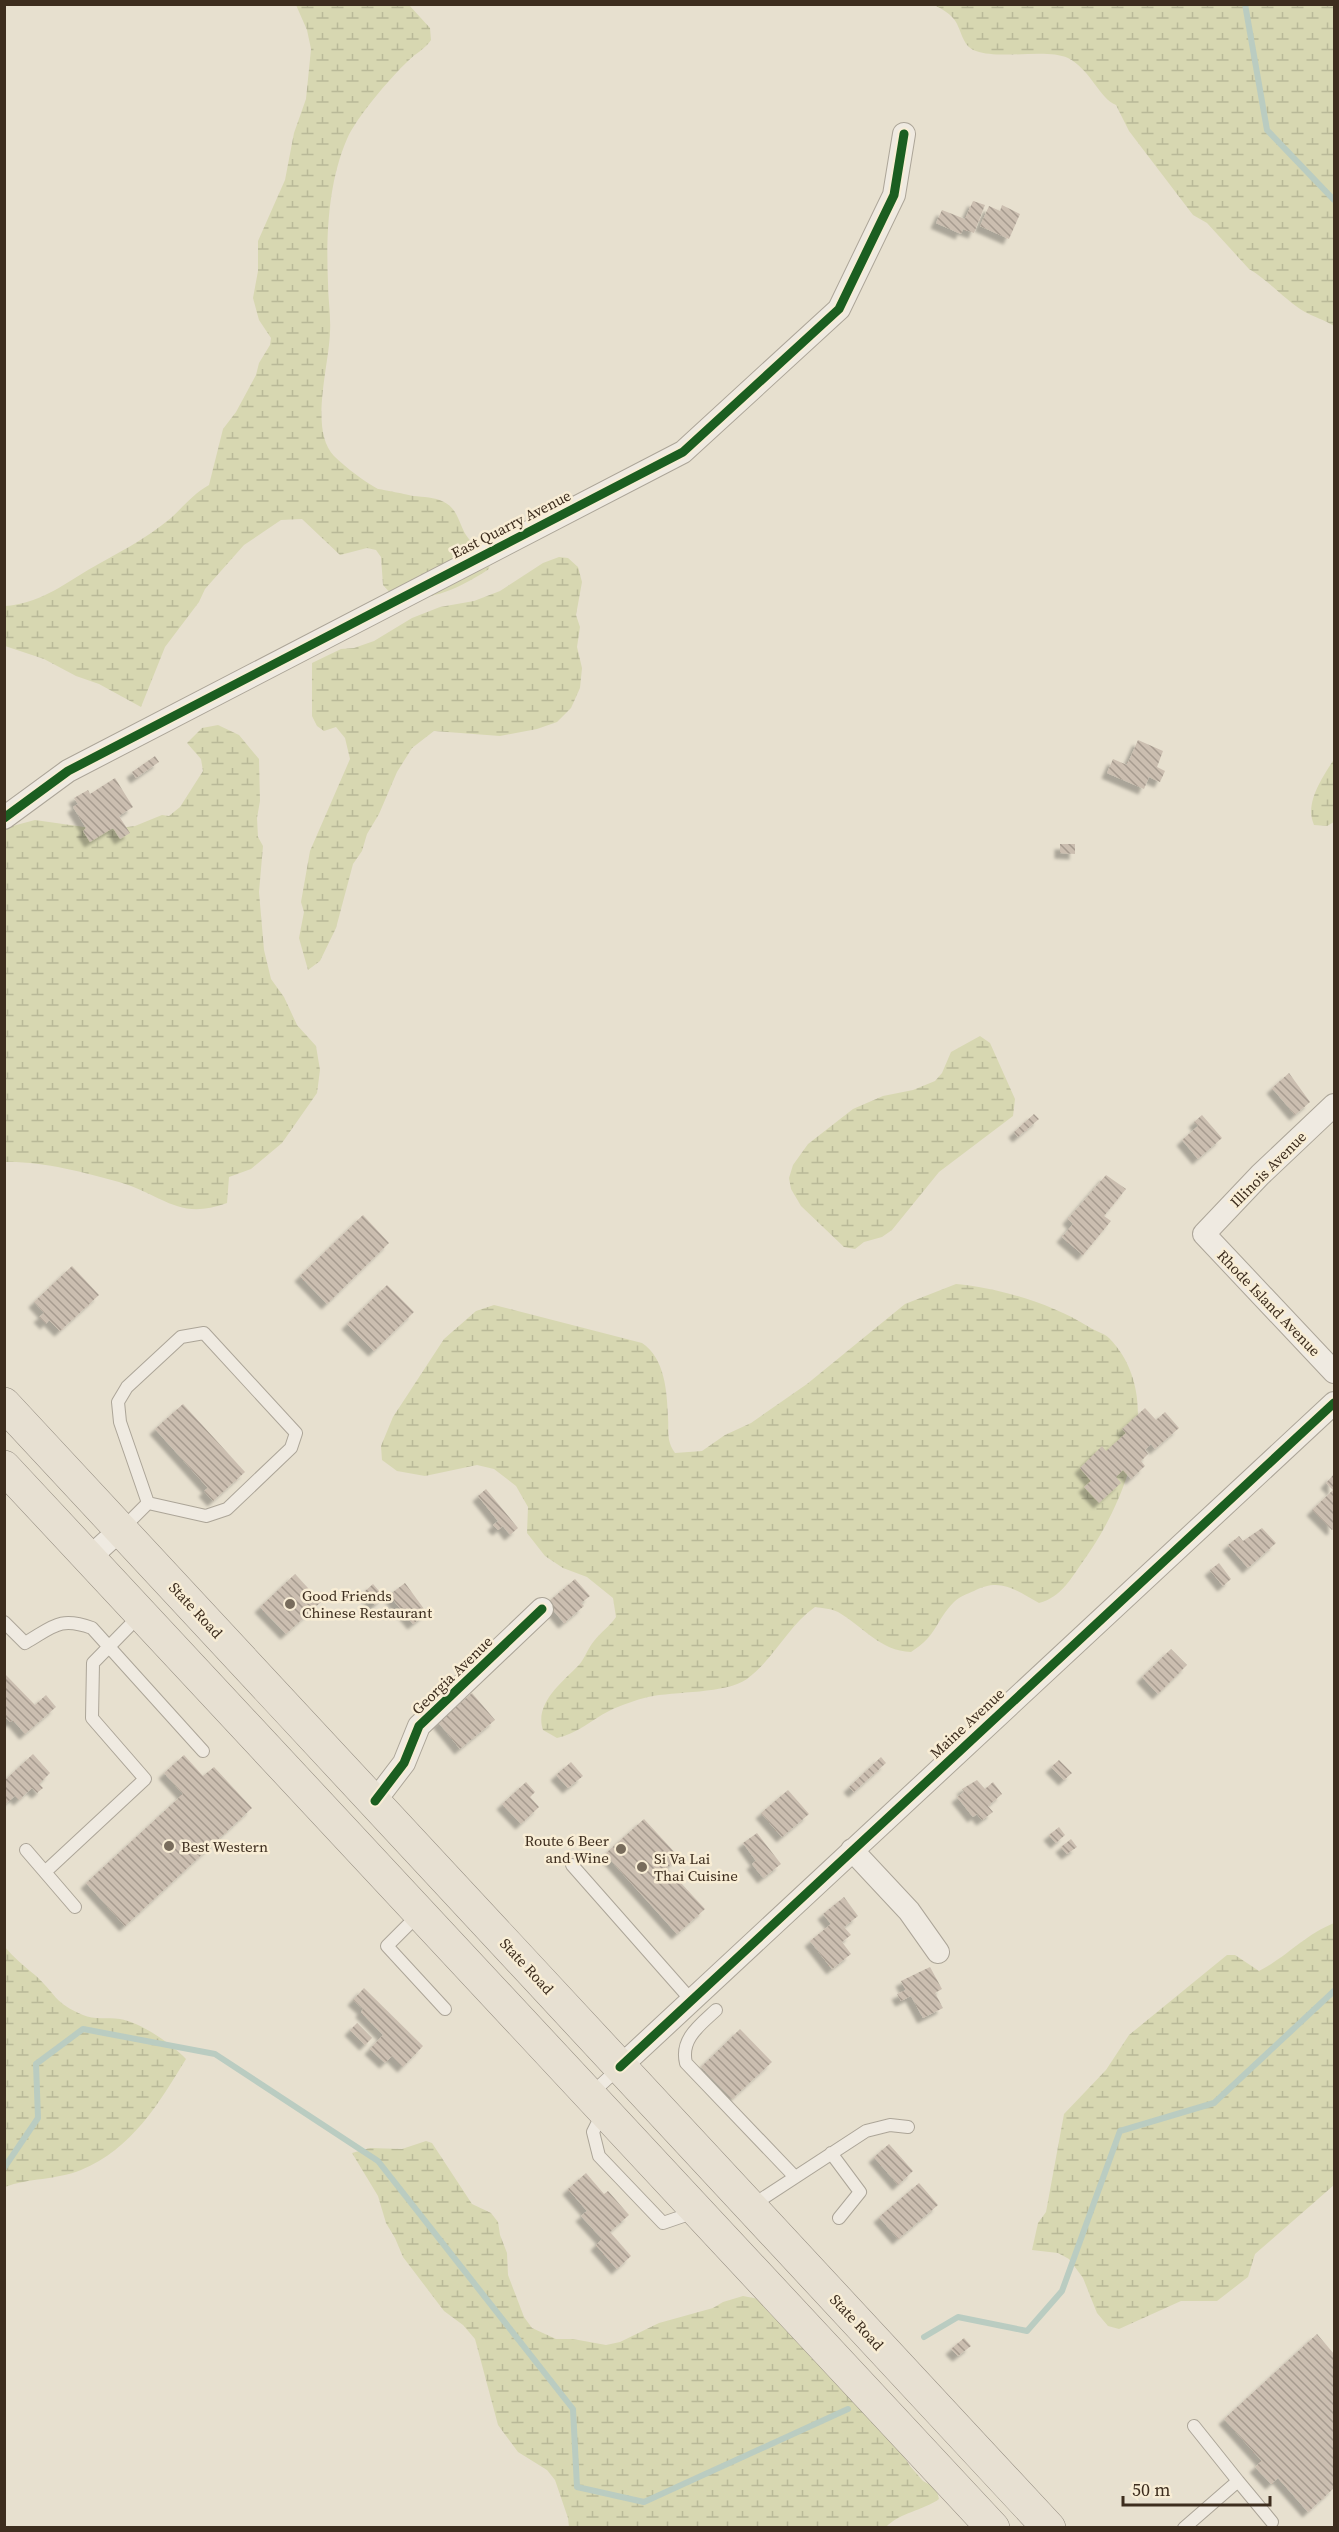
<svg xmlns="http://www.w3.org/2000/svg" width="1339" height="2532" viewBox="0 0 1339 2532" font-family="'Source Serif 4',serif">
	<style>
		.wetland { fill: url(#wetland-marsh) }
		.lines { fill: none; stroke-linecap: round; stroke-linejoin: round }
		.stream { stroke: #baccc1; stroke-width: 6 }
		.building { fill: url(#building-back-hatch); filter: url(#shadow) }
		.lane-casing { stroke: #aca598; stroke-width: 14 }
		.street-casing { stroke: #aca598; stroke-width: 24 }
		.primary-casing { stroke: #928a7f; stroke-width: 34 }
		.lane { stroke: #efeae1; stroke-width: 12 }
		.street { stroke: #efeae1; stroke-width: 22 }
		.primary { stroke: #e7e0d2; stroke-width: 33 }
		.cycleway-casing { stroke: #f8edd5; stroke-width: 13 }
		.cycleway { stroke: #1b5e20; stroke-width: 9 }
		.poi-dot { fill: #786c5c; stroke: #f8edd5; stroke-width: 2 }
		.labels { text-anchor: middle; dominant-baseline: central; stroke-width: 5; stroke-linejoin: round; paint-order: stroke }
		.street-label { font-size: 15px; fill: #3d2d1e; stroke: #f8edd5 }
		.poi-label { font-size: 15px; fill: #3d2d1e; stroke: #f8edd5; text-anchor: start }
	</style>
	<defs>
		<pattern id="wetland-marsh" width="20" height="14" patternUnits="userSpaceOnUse" patternTransform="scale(1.5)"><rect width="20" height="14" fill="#d7d7b1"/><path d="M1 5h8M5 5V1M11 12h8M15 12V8" fill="none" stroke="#b9b998"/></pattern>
		<pattern id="building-back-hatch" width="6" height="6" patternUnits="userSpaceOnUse" patternTransform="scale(1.5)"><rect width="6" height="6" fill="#cbbeb0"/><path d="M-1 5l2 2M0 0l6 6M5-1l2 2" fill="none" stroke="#a69b8f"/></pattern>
		<filter id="shadow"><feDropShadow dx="-5.5" dy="5.5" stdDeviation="1.5" flood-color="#0004"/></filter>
	</defs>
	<rect width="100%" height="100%" fill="#e7e0cf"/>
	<path class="wetland" d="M296 5H409L430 28 431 40C425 49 416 53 408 61 390 78 356 118 347 139 328 183 326 236 328 283 328 299 331 316 330 332 329 367 309 430 334 456 345 467 365 482 378 489 380 489 410 495 413 496 424 497 434 497 444 502 458 509 459 524 466 535 473 545 483 554 490 562L489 569C458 589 431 602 394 597L383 585 381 557 376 550 367 548 340 555 302 519 281 520 244 545 205 589 199 602 165 647 141 707 99 684 76 676 44 659 5 646V606C37 604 62 586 88 570 116 554 146 539 171 518 184 506 193 494 209 485L223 429 236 412 256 375 259 363 270 345 271 338 259 320 253 298 258 271V241L285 180 294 133 306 99 311 49 307 30Z
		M934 5H1334V326C1325 320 1314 317 1305 312 1285 300 1267 279 1249 269L1207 223 1193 215 1129 131 1116 105C1100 99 1090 69 1068 58 1046 48 1001 60 976 51 961 46 962 28 953 18 949 13 940 8 934 5Z
		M559 557 568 558 578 567 582 582 576 615 580 627 577 647 582 668 580 688 571 708 557 722 537 729 500 736 434 731 412 748 397 772 379 814 367 834 362 851 353 864 336 928 320 961 308 970 299 938 304 912 301 902 310 851 350 759 345 738 336 727 324 731 317 726 312 716V663L341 649 354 648 374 641 412 618 440 607 474 601 500 591 543 563Z
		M218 725 239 735 259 759 260 801 257 818 258 837 263 846 259 892 264 950 271 979 284 997 297 1025 316 1046 320 1070 317 1093 282 1143 251 1169 229 1177 227 1203C178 1221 164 1195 119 1182 84 1172 41 1161 5 1162V828L35 820 105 830 135 826 162 815 169 816 180 807 203 771 201 759 187 743 202 728Z
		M1334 759V822L1327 826 1314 825C1304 803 1323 777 1334 759Z
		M980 1036 990 1043 1015 1099 1013 1116 939 1172 892 1230 882 1237 864 1242 855 1249 844 1247 801 1206 791 1189 789 1178 793 1165 808 1144 853 1109 883 1096 913 1090 935 1081 942 1073 951 1052Z
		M956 1284C1000 1288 1052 1304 1089 1327 1095 1331 1104 1333 1109 1338 1168 1398 1125 1503 1084 1560 1071 1578 1062 1597 1039 1603 1016 1590 1000 1577 974 1591 967 1594 960 1596 954 1602 935 1621 938 1635 911 1652 880 1651 864 1627 838 1612 832 1609 822 1608 815 1607 788 1626 774 1659 747 1679 726 1694 675 1691 648 1697 636 1700 621 1705 609 1711 591 1720 577 1734 557 1738L543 1730C534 1704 562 1682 579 1665 585 1658 588 1648 594 1641 601 1632 610 1626 616 1617L613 1598 587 1577 563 1568 545 1556 527 1533 528 1507 516 1486 494 1469 477 1465 425 1476 397 1471 382 1460 381 1446 393 1417 444 1339 476 1311 494 1305 642 1343C665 1358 667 1392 668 1417 669 1431 666 1441 675 1453L702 1451 725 1435 751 1423 807 1384 905 1304Z
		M1334 1923V2185L1255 2254 1248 2277 1217 2301H1181L1119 2329 1108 2326 1097 2313 1083 2278 1069 2259 1058 2253 1032 2250 1038 2223 1046 2212 1064 2114 1106 2070 1129 2035 1227 1955H1235L1259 1971C1288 1956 1303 1936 1334 1923Z
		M5 1947C14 1958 24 1966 35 1975 56 1994 54 2003 83 2015 94 2020 108 2017 120 2019 140 2022 172 2044 186 2059 159 2103 132 2149 81 2170 57 2180 28 2178 5 2187Z
		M426 2141 432 2143 472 2204 491 2213 498 2222 500 2235 507 2253 508 2275 524 2317 532 2328 556 2339H573L606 2345 620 2342 659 2323 713 2308 723 2302 743 2296 764 2300 866 2397 910 2466 923 2481 936 2488 939 2499C922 2511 901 2512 886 2527H569L568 2518 555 2480 547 2470 518 2452 498 2425 475 2339 463 2325 444 2311 403 2257 395 2238 386 2223 378 2196 352 2153 370 2148 402 2149Z"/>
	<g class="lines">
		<path class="stream" d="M1245 4 1267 130 1334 200
			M4 2168 38 2118 36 2064 83 2029 215 2054 378 2161 573 2409 577 2487 644 2502 848 2409
			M924 2337 958 2317 1027 2331 1062 2291 1120 2131 1214 2103 1334 1991"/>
	</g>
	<path class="building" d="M973 201 985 205 974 233 963 229 961 234 936 223 942 210 965 219Z
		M1002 205 1020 214 1009 239 980 226 989 206 1000 211Z
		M1138 740 1163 751 1157 767 1165 771 1160 782 1149 777 1144 789 1107 773 1113 759 1127 765Z
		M155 756 159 762 136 778 132 772Z
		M115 778 133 807 119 816 130 833 120 839 113 828 90 842 83 831 86 828 73 807 78 804 74 798 88 790 90 794Z
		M1060 844H1075V854L1060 853Z
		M1289 1073 1310 1102 1295 1115 1272 1088Z
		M1034 1114 1039 1119 1018 1137 1014 1132Z
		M1202 1115 1222 1138 1198 1159 1182 1140 1198 1126 1194 1122Z
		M1106 1175 1126 1189 1104 1216 1111 1221 1083 1255 1062 1237 1073 1224 1068 1219Z
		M363 1215 389 1243 327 1304 300 1276Z
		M72 1266 99 1295 60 1331 49 1320 46 1324 39 1317 44 1313 34 1302Z
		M387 1285 414 1312 374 1351 347 1324Z
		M183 1404 245 1472 213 1501 204 1491 208 1488 155 1429Z
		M1145 1408 1156 1420 1165 1412 1179 1428 1155 1449 1151 1444 1145 1450 1148 1454 1141 1461 1145 1466 1131 1479 1123 1470 1116 1477 1121 1483 1099 1503 1084 1487 1091 1481 1080 1468 1102 1446 1106 1451 1126 1433 1122 1429Z
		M1334 1474V1528L1332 1530 1312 1510 1333 1490 1326 1483Z
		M486 1489 518 1528 510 1535 503 1526 498 1530 493 1525 498 1521 478 1496Z
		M1262 1528 1276 1543 1248 1568 1228 1545 1239 1536 1243 1541Z
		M1219 1563 1231 1579 1223 1586 1210 1570Z
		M295 1574 321 1602 286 1634 260 1607Z
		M575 1579 590 1596 581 1603 584 1606 564 1623 547 1603Z
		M405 1583 427 1613 413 1624 389 1595Z
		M373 1584 384 1597 375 1605 364 1592Z
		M1171 1649 1187 1665 1158 1694 1142 1677Z
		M4 1673 35 1705 46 1695 56 1707 25 1734 13 1720 10 1722 4 1716Z
		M472 1693 495 1720 460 1749 438 1722Z
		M33 1754 50 1773 39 1784 43 1788 37 1793 32 1788 19 1800 15 1796 4 1805V1781Z
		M184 1755 203 1776 214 1767 252 1808 125 1926 86 1883 183 1794 164 1773Z
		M881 1757 886 1763 854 1792 849 1787Z
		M1059 1760 1072 1773 1064 1780 1051 1767Z
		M571 1762 583 1776 568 1788 556 1775Z
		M977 1780 985 1789 993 1782 1002 1794 988 1806 993 1812 982 1820 977 1814 973 1817 957 1797 964 1792 962 1789Z
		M526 1782 535 1792 530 1797 539 1807 521 1824 502 1804Z
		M788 1790 809 1814 782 1837 761 1813Z
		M644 1819 679 1857 667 1868 705 1909 677 1934 605 1854Z
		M1059 1827 1065 1835 1056 1843 1049 1835Z
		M757 1833 781 1864 763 1878 752 1864 756 1861 743 1843Z
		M1071 1839 1077 1847 1067 1854 1061 1847Z
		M844 1897 858 1916 844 1927 851 1935 842 1942 851 1954 832 1969 810 1941 831 1924 823 1914Z
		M930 1967 942 1989 935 1993 943 2008 923 2018 911 1996 901 2001 897 1994 906 1990 901 1981Z
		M364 1988 423 2046 403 2067 392 2056 385 2063 370 2049 383 2035 361 2012 363 2009 353 2000Z
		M357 2023 372 2038 365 2045 350 2030Z
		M740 2029 772 2062 732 2099 701 2067Z
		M889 2144 913 2171 898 2185 874 2157Z
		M586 2173 604 2194 608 2191 629 2215 610 2232 631 2256 617 2269 596 2245 602 2239 581 2216 587 2211 568 2189Z
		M919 2183 938 2205 898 2239 879 2217Z
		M1317 2334 1334 2354V2488L1308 2512 1278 2478 1271 2484 1255 2467 1262 2461 1224 2419Z
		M964 2338 971 2346 958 2356 951 2349Z"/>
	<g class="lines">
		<g class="lane-casing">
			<path id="lane" d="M122 1529 148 1503 120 1422 118 1402 127 1387 181 1337 204 1333 296 1433 291 1448 227 1509 206 1516 148 1503
				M4 1622 25 1643C53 1627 59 1616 92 1628L203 1751
				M26 1850 75 1907
				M572 1865 692 2001
				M45 1872 145 1779 92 1718 93 1663 141 1614
				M419 1914 387 1946 445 2009
				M716 2010C700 2025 680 2039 686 2063L795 2177
				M591 2094 620 2067
				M602 2114 593 2132 599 2156 663 2223 695 2212
				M831 2153 860 2192 839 2218
				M751 2206 866 2131 890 2125 908 2127
				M1194 2426 1238 2481
				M1184 2528 1238 2481 1272 2522"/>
		</g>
		<g class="street-casing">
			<path id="street" d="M4 818 68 771 683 452 839 309 894 195 904 134
				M1334 1105 1260 1175 1204 1234 1334 1372
				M89 1558 121 1529
				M375 1801 404 1763 419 1726 542 1609
				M852 1850 909 1911 938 1952
				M620 2067 1334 1403"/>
		</g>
		<g class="primary-casing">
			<path id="primary" d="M4 1404 1049 2528
				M4 1467 993 2528"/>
		</g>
		<use href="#lane" class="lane"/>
		<use href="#street" class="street"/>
		<use href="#primary" class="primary"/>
		<g class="cycleway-casing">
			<path id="cycleway" d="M4 818 68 771 683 452 839 309 894 195 904 134
				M375 1801 404 1763 419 1726 542 1609
				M620 2067 1334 1403"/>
		</g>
		<use href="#cycleway" class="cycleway"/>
	</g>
	<g class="poi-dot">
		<circle cx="290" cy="1604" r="6"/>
		<circle cx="169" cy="1846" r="6"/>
		<circle cx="621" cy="1849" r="6"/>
		<circle cx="642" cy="1867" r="6"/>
	</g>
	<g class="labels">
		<g class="street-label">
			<text transform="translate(511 524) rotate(-27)">East Quarry Avenue</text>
			<text transform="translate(1268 1169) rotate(-45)">Illinois Avenue</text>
			<text transform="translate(1269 1303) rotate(46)">Rhode Island Avenue</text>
			<text transform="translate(196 1610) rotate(47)">State Road</text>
			<text transform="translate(452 1675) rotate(-44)">Georgia Avenue</text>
			<text transform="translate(967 1723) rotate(-43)">Maine Avenue</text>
			<text transform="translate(527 1966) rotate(47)">State Road</text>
			<text transform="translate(857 2322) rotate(47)">State Road</text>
		</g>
		<g class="poi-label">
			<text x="302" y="1595">Good Friends<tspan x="302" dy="17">Chinese Restaurant</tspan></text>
			<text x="609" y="1840" text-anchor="end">Route 6 Beer<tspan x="609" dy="17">and Wine</tspan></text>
			<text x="181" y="1846">Best Western</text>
			<text x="654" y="1858">Si Va Lai<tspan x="654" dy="17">Thai Cuisine</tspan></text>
		</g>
	</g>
	<rect width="1339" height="2532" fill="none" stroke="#3d2d1e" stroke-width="12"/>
	<path d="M1123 2496v9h147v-9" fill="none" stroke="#3d2d1e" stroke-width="3"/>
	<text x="1132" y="2496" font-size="18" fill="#3d2d1e" stroke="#f8edd5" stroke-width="4.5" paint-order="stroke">50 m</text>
</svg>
